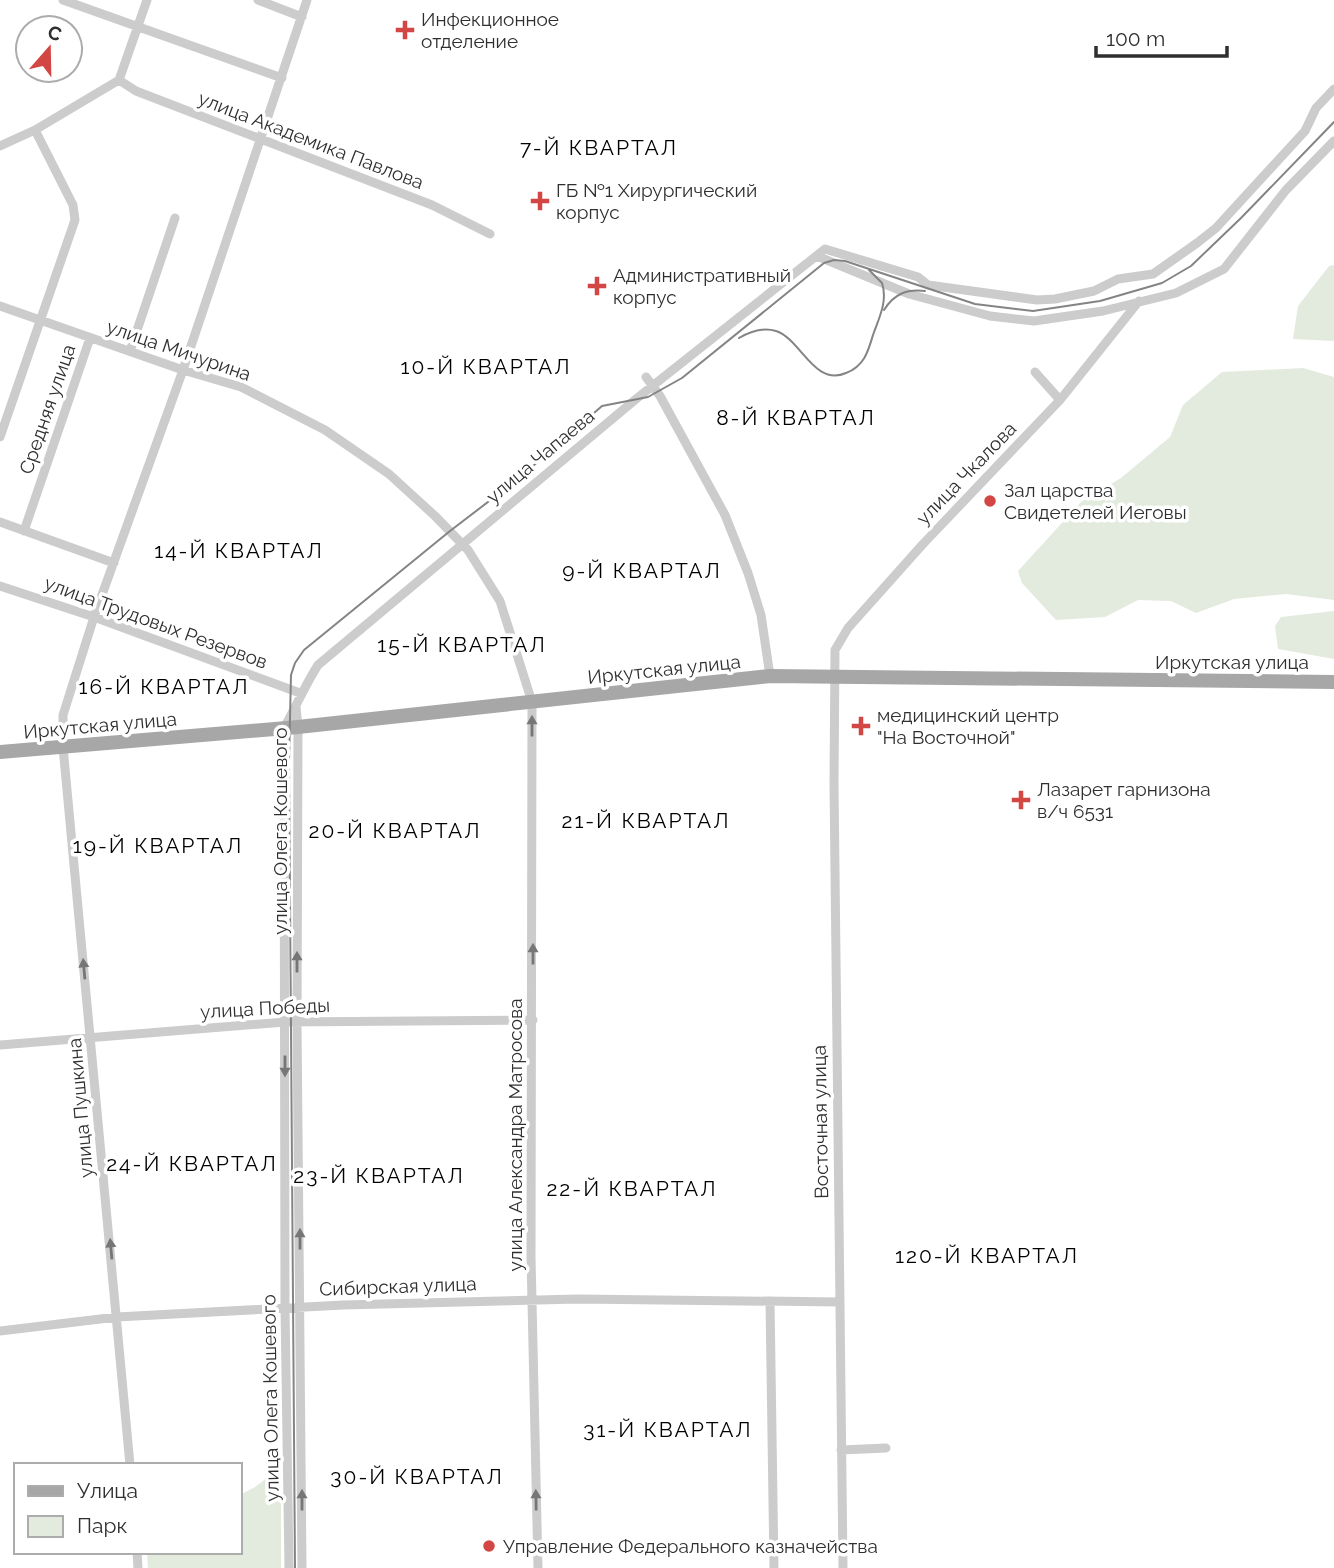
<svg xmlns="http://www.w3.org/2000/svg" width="1334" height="1568" viewBox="0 0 1334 1568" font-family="Raleway,sans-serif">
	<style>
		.green { fill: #e3eade }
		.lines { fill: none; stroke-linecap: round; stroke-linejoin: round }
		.street { stroke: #ccc; stroke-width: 9 }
		.primary { stroke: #a7a7a7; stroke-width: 14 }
		.tram { stroke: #848484; stroke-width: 2 }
		.oneway { fill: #767676 }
		.poi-dot { fill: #d24644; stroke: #fff; stroke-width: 2.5 }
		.labels { text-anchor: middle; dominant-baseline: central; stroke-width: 7; stroke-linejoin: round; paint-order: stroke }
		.poi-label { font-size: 19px; fill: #2f2f2f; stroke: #fff; text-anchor: start }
		.street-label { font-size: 19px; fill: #2f2f2f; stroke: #fff }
		.neighbourhood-label { font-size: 21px; letter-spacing: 2px; fill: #000; stroke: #fff }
	</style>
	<rect width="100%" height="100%" fill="#fff"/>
	<path class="green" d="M1334 265V341L1293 339 1298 306 1329 266Z
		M1303 368 1334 377V600L1286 594 1234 599 1196 613 1171 601 1138 600 1105 617 1056 620 1022 583 1018 571 1081 502 1121 478 1170 437 1183 405 1222 372Z
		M1334 611V659L1278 649 1275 626 1281 617Z
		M281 1467V1568H148L147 1552H240V1495L255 1487Z"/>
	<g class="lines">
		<path class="street" d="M63 0 282 78
			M258 0 302 17
			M119 80 136 91 432 205 490 234
			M119 80 147 0
			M0 146 35 130 119 80
			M817 256 909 294 990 316 1034 321 1103 311 1176 293 1224 269 1286 190 1334 141
			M0 306 183 370 241 387 325 430 389 474 435 516 468 550 500 601 532 702 531 1257 538 1568
			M130 351 175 218
			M1035 372 1060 400
			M646 377 660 396 725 515 748 573 761 615 770 676
			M0 437 75 220 73 205 35 130
			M0 522 114 563
			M24 531 90 338
			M0 586 94 617 300 693
			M296 707 298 727 297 1022 302 1568
			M0 1045 285 1022 533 1020
			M770 1301 774 1568
			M0 1331 117 1317 343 1305 578 1299 840 1302
			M841 1450 886 1448
			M130 1465 63 747V715L94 617 183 370 307 0
			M137 1552 138 1568
			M289 1568 285 1308 284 728C296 707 305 685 318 665L636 399 825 249 918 277 928 285 1037 300 1055 299 1094 291 1118 279 1153 274 1197 243 1216 228 1305 131 1316 108 1334 89
			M843 1568 834 784 835 650 848 628 923 544 1060 400 1139 301"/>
		<path class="primary" d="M0 752 298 727 770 676 1334 682"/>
		<path class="tram" d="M884 310C894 294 906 289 925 291
			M739 338C751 331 763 327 776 331 801 339 814 387 846 373 864 366 868 352 873 335 879 318 888 301 882 283L869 270
			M295 1568 289 762 291 675 295 663 304 650 450 531 518 479 602 406 648 397 682 378 824 263 834 260 845 261 975 304 1033 311 1100 301 1162 283 1191 266 1241 218 1334 122"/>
	</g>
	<defs><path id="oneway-solid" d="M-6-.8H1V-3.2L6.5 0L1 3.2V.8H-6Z" transform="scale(1.75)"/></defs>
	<g class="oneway">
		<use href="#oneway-solid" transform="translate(532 726) rotate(-90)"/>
		<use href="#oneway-solid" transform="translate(533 954) rotate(-90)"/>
		<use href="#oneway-solid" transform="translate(297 962) rotate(-90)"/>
		<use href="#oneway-solid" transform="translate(84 969) rotate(-95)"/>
		<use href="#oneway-solid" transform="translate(285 1066) rotate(90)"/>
		<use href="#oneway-solid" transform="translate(300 1239) rotate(-90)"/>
		<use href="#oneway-solid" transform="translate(111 1249) rotate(-95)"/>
		<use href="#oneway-solid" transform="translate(302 1500) rotate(-90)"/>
		<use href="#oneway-solid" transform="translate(536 1500) rotate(-91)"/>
	</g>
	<g class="poi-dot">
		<path d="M401.5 19.5h7v7h7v7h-7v7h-7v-7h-7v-7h7z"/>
		<path d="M536.5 190.5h7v7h7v7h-7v7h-7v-7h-7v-7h7z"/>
		<path d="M593.5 275.5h7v7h7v7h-7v7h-7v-7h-7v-7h7z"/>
		<circle cx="990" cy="501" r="7"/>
		<path d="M857.5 715.5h7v7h7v7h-7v7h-7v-7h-7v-7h7z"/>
		<path d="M1017.5 789.5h7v7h7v7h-7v7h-7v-7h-7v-7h7z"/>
		<circle cx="489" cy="1546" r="7"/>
	</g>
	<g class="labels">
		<g class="poi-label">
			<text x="421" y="19">Инфекционное<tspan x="421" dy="22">отделение</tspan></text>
			<text x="556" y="190">ГБ №1 Хирургический<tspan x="556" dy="22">корпус</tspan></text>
			<text x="613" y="275">Административный<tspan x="613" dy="22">корпус</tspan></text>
			<text x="1004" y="490">Зал царства<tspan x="1004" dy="22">Свидетелей Иеговы</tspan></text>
			<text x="877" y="715">медицинский центр<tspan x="877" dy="22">"На Восточной"</tspan></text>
			<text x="1037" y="789">Лазарет гарнизона<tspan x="1037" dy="22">в/ч 6531</tspan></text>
			<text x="503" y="1546">Управление Федерального казначейства</text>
		</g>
		<g class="street-label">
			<text transform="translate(311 140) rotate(21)">улица Академика Павлова</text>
			<text transform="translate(179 350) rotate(19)">улица Мичурина</text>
			<text transform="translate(47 409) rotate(-71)">Средняя улица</text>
			<text transform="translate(540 456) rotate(-40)">улица Чапаева</text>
			<text transform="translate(966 473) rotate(-46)">улица Чкалова</text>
			<text transform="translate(156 622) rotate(20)">улица Трудовых Резервов</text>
			<text x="1232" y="662">Иркутская улица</text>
			<text transform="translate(664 669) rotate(-6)">Иркутская улица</text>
			<text transform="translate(100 725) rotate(-5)">Иркутская улица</text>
			<text transform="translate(280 831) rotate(-90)">улица Олега Кошевого</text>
			<text transform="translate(265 1008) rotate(-3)">улица Победы</text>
			<text transform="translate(80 1108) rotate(-95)">улица Пушкина</text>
			<text transform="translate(820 1122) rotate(-91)">Восточная улица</text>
			<text transform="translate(515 1135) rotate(-90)">улица Александра Матросова</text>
			<text transform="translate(398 1286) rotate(-2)">Сибирская улица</text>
			<text transform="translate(270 1398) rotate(-91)">улица Олега Кошевого</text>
		</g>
		<g class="neighbourhood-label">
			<text x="599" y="147">7-Й КВАРТАЛ</text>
			<text x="486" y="366">10-Й КВАРТАЛ</text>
			<text x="796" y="417">8-Й КВАРТАЛ</text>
			<text x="239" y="550">14-Й КВАРТАЛ</text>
			<text x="642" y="570">9-Й КВАРТАЛ</text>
			<text x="462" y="644">15-Й КВАРТАЛ</text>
			<text x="164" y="686">16-Й КВАРТАЛ</text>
			<text x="646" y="820">21-Й КВАРТАЛ</text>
			<text x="395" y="830">20-Й КВАРТАЛ</text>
			<text x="158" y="845">19-Й КВАРТАЛ</text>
			<text x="192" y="1163">24-Й КВАРТАЛ</text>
			<text x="379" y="1175">23-Й КВАРТАЛ</text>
			<text x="632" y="1188">22-Й КВАРТАЛ</text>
			<text x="987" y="1255">120-Й КВАРТАЛ</text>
			<text x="668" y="1429">31-Й КВАРТАЛ</text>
			<text x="417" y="1476">30-Й КВАРТАЛ</text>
		</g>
	</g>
	<rect x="14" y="1463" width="228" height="91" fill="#ffffff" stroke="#acacac" stroke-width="2"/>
	<rect x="28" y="1486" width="35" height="10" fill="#a7a7a7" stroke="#acacac" stroke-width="2"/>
	<text x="77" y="1498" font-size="21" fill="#2f2f2f">Улица</text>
	<rect x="28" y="1516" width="35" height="21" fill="#e3eade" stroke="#acacac" stroke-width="2"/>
	<text x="77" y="1533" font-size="21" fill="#2f2f2f">Парк</text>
	<g transform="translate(49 49) rotate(20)"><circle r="33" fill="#ffffff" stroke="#acacac" stroke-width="2"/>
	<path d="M0-5L12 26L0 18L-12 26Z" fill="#d24644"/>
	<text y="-10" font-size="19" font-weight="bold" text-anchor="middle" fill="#2f2f2f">С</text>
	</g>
	<path d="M1096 46v10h131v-10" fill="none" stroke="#2f2f2f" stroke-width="3.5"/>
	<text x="1106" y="46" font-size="21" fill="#2f2f2f" stroke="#ffffff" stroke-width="5" paint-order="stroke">100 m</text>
</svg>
